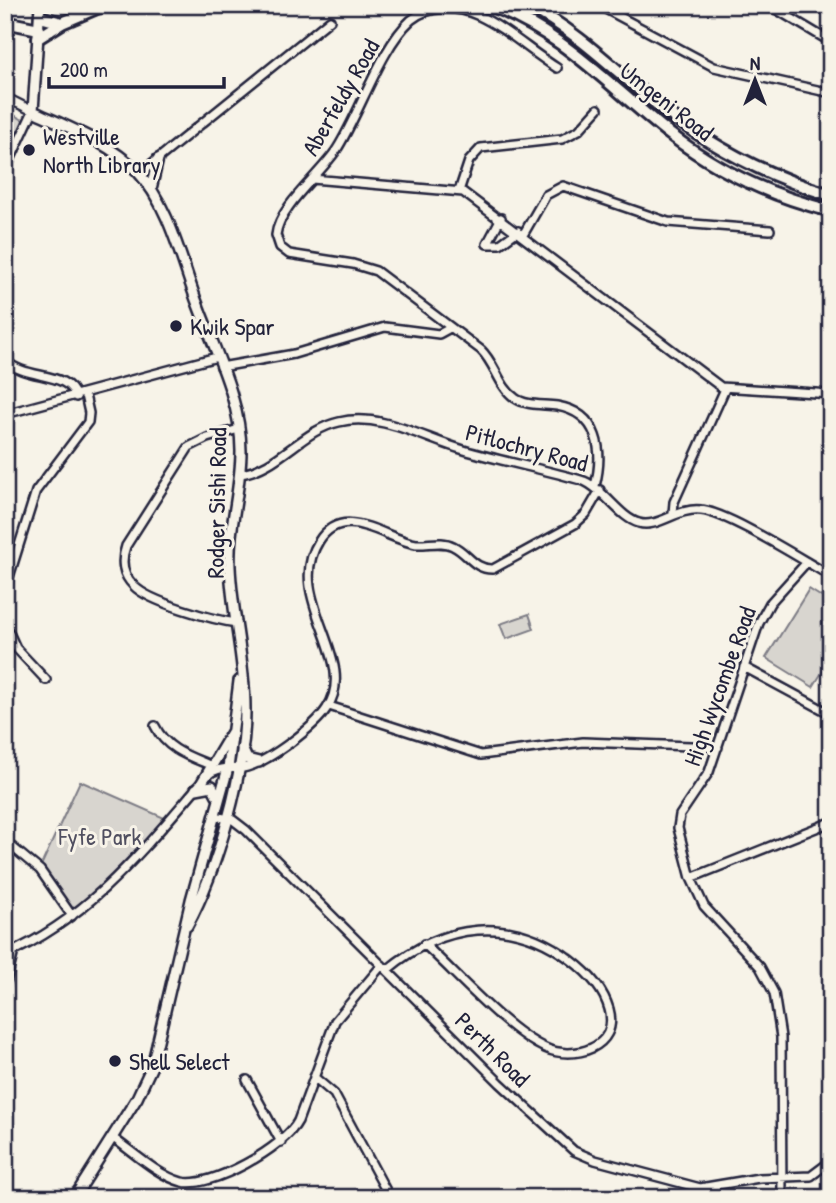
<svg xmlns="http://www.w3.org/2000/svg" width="836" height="1203" viewBox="0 0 836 1203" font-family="'Patrick Hand',sans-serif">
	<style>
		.green { fill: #d8d5cf; stroke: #7d7c85; stroke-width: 2 }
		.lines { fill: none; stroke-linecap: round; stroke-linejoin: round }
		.minor-casing { stroke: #22223b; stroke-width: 12 }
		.major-casing { stroke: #22223b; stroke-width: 14 }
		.highway-casing { stroke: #22223b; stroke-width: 16 }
		.minor { stroke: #f7f3e8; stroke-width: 7 }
		.major { stroke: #f7f3e8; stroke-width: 9 }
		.highway { stroke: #f7f3e8; stroke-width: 10 }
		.poi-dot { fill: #22223b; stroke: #f7f3e8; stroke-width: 2.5 }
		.labels { text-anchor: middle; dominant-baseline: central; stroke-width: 6; stroke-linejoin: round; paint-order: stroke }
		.street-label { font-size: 24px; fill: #22223b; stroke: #f7f3e8 }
		.poi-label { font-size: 24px; fill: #22223b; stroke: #f7f3e8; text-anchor: start }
		.park-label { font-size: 24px; fill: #504f60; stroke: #f7f3e8 }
	</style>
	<rect width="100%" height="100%" fill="#f7f3e8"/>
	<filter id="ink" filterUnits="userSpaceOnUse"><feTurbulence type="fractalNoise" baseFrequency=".0143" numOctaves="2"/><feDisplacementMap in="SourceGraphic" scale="14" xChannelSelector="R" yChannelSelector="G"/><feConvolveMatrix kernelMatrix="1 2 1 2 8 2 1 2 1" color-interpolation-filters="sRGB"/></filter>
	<g filter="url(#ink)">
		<path class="green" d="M5 110 23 120 21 138 5 172Z
			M809 589 831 603V658L813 687 766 658Z
			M529 614 534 629 506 639 500 624Z
			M80 781 169 820 71 916 39 870Z"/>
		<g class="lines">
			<g class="minor-casing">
				<path id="minor" d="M598 5 714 67 831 93
					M769 5 831 42
					M557 68C530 51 506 28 477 15 458 6 428 5 411 20 381 47 360 113 337 149 321 174 279 206 276 235L280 247 289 254 353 264 376 271 481 350C495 363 499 387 515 398 526 406 543 404 557 406 599 413 604 451 595 486
					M5 97 33 111 5 171
					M139 174 330 20
					M312 179 463 192 721 387 831 394
					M459 191 469 161 481 148 562 139 579 130 598 109
					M501 218 487 244H500L518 231
					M523 235 546 195 563 186 668 222 770 230
					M5 360C26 381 68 370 76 397
					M221 367 294 354 385 327 439 334 450 328
					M5 414 217 357
					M240 474C278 469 302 430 339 422 382 412 424 439 464 450 504 462 544 469 584 481 605 490 620 518 639 523 657 529 678 507 701 510 729 513 802 560 831 576
					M673 513 674 502 725 389
					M5 590 36 491 88 422 89 413 85 395
					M237 623C214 620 149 602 134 586 122 575 121 560 126 546L189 447 207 438 239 429
					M5 624 16 648 46 680
					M744 667 831 714
					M329 706 481 755 583 742 718 747
					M155 726C166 749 188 756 210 765
					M207 776C219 764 232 771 247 767 269 761 315 727 327 708 360 659 283 598 319 541 344 502 385 539 416 544 428 545 442 540 453 546 468 553 474 570 493 569L575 524 586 514 600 490
					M215 816 233 820 246 830 500 1083 574 1151 595 1160 700 1188 759 1178 811 1176 831 1161
					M5 841 40 870 72 916
					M691 878 831 822
					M5 955C88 919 142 851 199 785
					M387 970C443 923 511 914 571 960 587 972 603 988 609 1009 620 1048 573 1061 545 1048 506 1030 457 974 424 944
					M5 987 14 951
					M314 1077 334 1094 390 1198
					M247 1080 281 1142
					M5 1094V1122
					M113 1138C133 1152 157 1175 182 1182 210 1189 285 1147 298 1121L335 1021 382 965
					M782 1198 781 1037 774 993 760 967 704 906 691 878 678 828 680 815 709 772 759 623 770 603 807 562"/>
			</g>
			<g class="major-casing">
				<path id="major" d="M40 5 33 111C68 127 110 143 137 171 170 206 181 261 198 305 215 351 241 401 241 451 241 490 228 528 230 567 232 614 245 661 245 708 246 771 217 871 187 926
					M151 189 158 159
					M242 748 247 759 259 762
					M201 784 232 732
					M196 789 212 786 219 799
					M74 1198 137 1098 152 1066 191 900 228 768 239 681"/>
			</g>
			<g class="highway-casing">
				<path id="highway" d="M488 5C561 30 612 89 671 135 718 171 774 197 831 211
					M527 5C573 29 608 63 647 96 702 142 762 175 831 195
					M40 17 62 23
					M5 22 39 29
					M38 38 62 23 104 5"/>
			</g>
			<use href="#minor" class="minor"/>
			<use href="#major" class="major"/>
			<use href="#highway" class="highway"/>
		</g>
	</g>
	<g class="poi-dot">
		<circle cx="29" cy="150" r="7"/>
		<circle cx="176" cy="326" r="7"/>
		<circle cx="115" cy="1061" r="7"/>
	</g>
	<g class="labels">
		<g class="street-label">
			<text transform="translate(340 97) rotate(-60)">Aberfeldy Road</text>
			<text transform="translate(667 101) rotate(38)">Umgeni Road</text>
			<text transform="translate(527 447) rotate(15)">Pitlochry Road</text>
			<text transform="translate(216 503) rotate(-89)">Rodger Sishi Road</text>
			<text transform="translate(719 686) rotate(-70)">High Wycombe Road</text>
			<text transform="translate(493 1049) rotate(45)">Perth Road</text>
		</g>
		<g class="poi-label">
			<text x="43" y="136">Westville<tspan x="43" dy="28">North Library</tspan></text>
			<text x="190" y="326">Kwik Spar</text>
			<text x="129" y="1061">Shell Select</text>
		</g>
		<g class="park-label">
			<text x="100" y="836">Fyfe Park</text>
		</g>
	</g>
	<rect width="836" height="1203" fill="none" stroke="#f7f3e8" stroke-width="28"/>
	<rect x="14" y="14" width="808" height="1175" fill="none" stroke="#22223b" stroke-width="2.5" filter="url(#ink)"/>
	<g transform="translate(755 80)" stroke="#f7f3e8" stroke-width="5" paint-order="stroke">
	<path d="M0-5L12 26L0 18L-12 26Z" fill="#22223b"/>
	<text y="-10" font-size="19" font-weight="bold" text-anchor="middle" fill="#22223b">N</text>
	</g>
	<path d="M49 77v10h175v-10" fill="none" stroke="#22223b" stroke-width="3.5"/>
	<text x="60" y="77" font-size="21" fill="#22223b" stroke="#f7f3e8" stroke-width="5" paint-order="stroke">200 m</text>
</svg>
